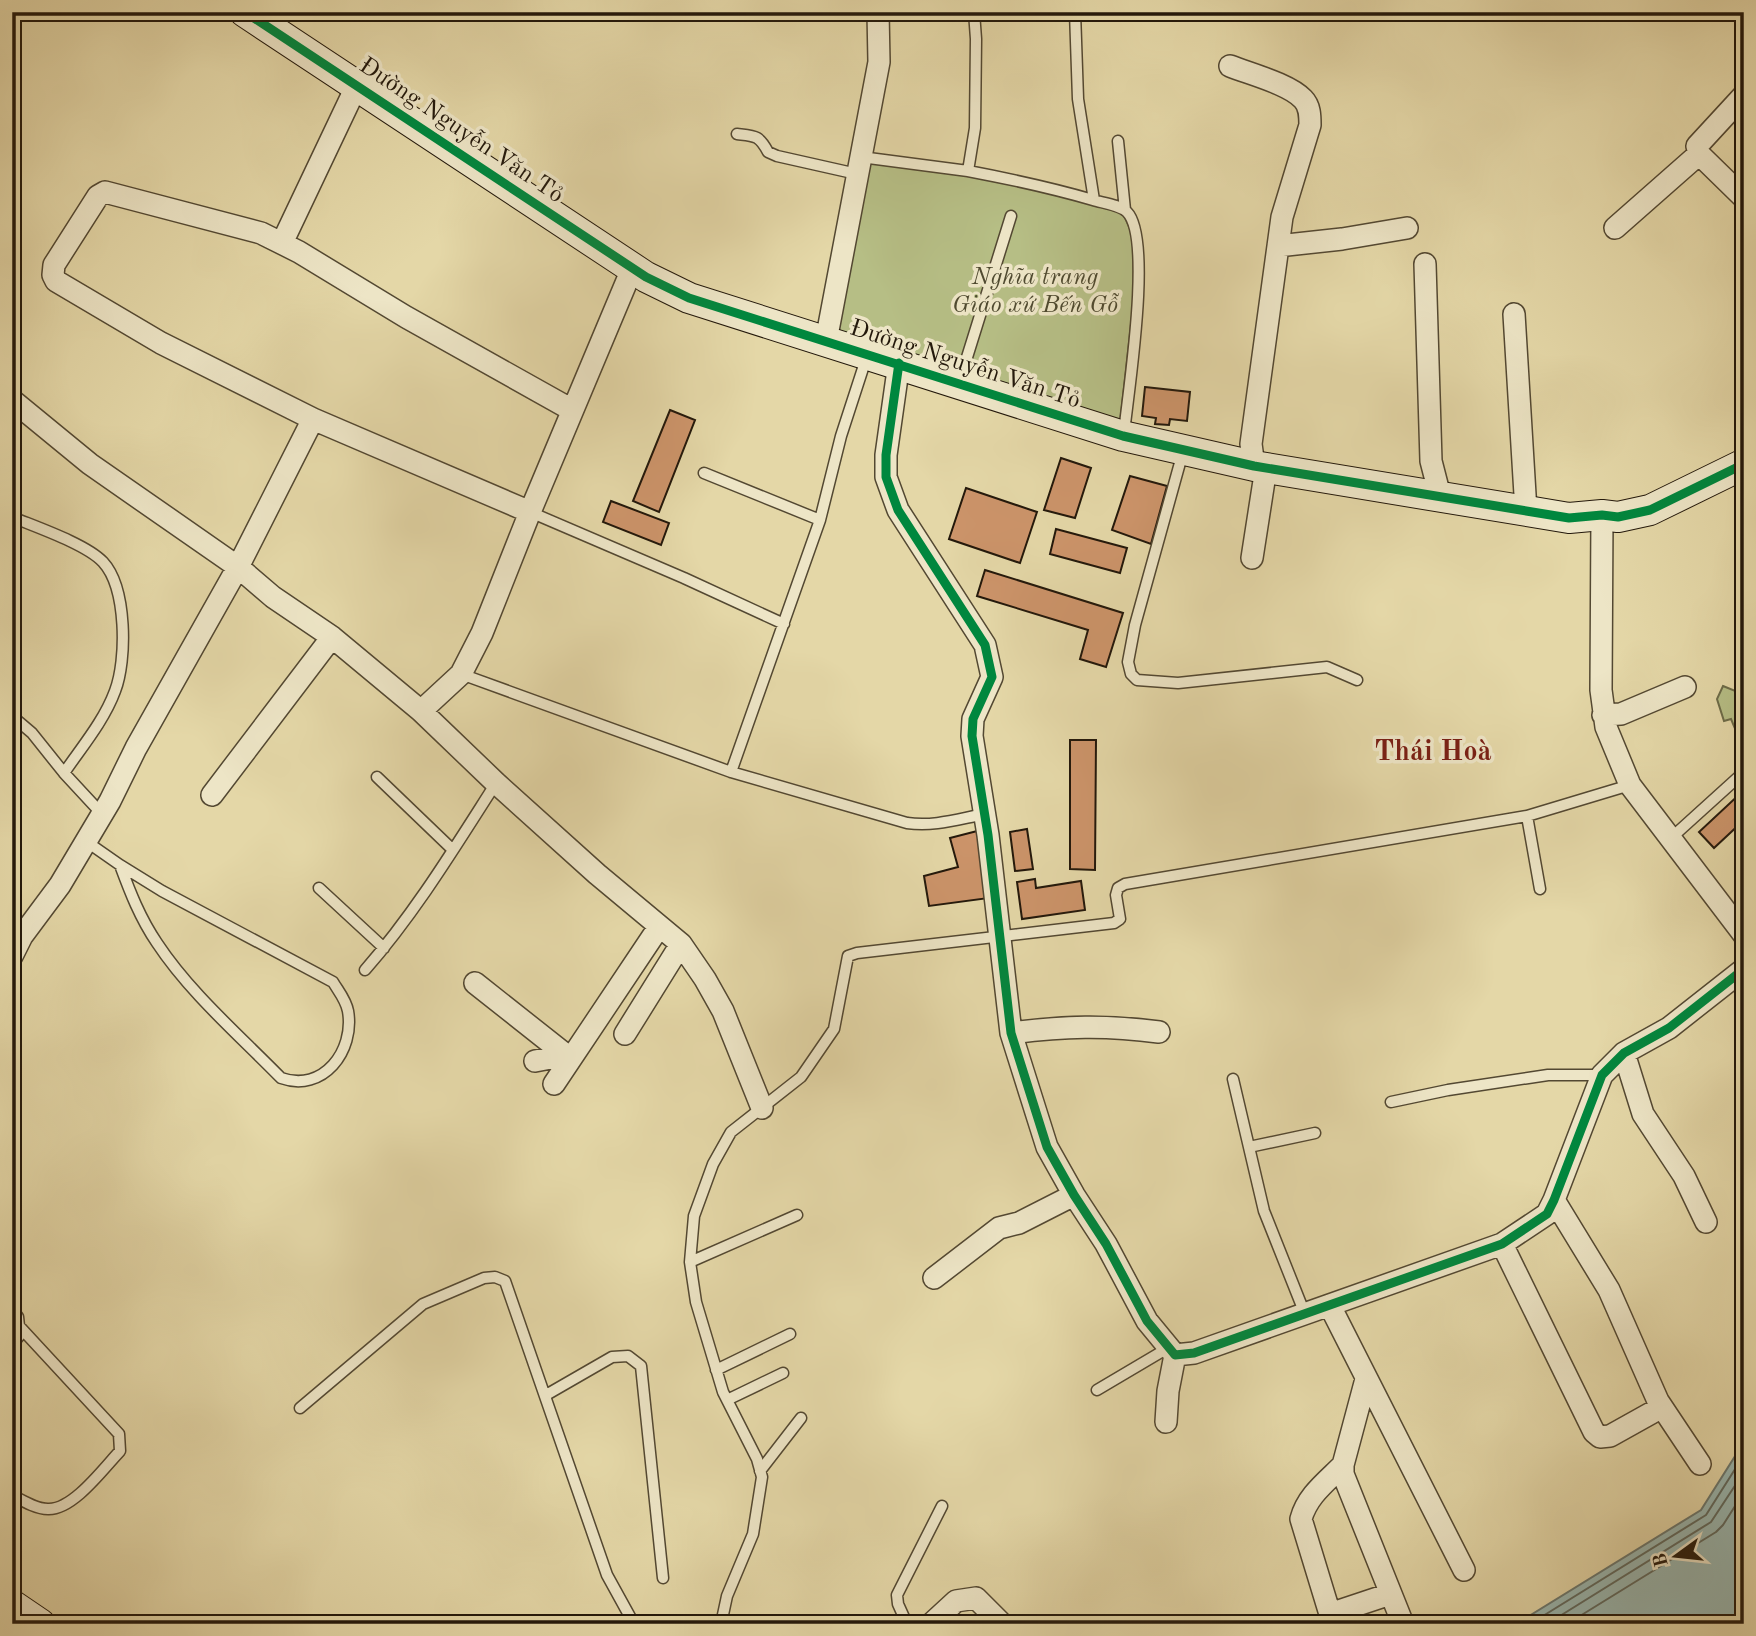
<svg xmlns="http://www.w3.org/2000/svg" width="1756" height="1636" viewBox="0 0 1756 1636" font-family="'Old Standard TT',serif">
	<style>
		.green { fill: #b6be85; stroke: #6c6b48; stroke-width: 2 }
		.water { fill: #98b7b1; stroke: #69776f; stroke-width: 2 }
		.lines { fill: none; stroke-linecap: round; stroke-linejoin: round }
		.shore { stroke: #5e685e; stroke-width: 2 }
		.building { fill: #cc946a; stroke: #23180b; stroke-width: 2 }
		.lane-casing { stroke: #534832; stroke-width: 13 }
		.street-casing { stroke: #534832; stroke-width: 24 }
		.secondary-casing { stroke: #23180b; stroke-width: 32 }
		.lane { stroke: #ede5c6; stroke-width: 10 }
		.street { stroke: #ede5c6; stroke-width: 21 }
		.secondary { stroke: #ede5c6; stroke-width: 30 }
		.cycleway-casing { stroke: #ede5c6; stroke-width: 13 }
		.cycleway { stroke: #00873e; stroke-width: 9 }
		.labels { text-anchor: middle; dominant-baseline: central; stroke-width: 7; stroke-linejoin: round; paint-order: stroke }
		.street-label { font-size: 24px; fill: #23180b; stroke: #ede5c6 }
		.park-label { font-size: 24px; font-style: italic; fill: #4f4a30; stroke: #ede5c6 }
		.quarter-label { font-size: 28px; font-weight: bold; fill: #7a1f14; stroke: #ede5c6 }
	</style>
	<rect width="100%" height="100%" fill="#e4d7a7"/>
	<filter id="stains"><feTurbulence type="fractalNoise" baseFrequency=".00286" numOctaves="4"/><feColorMatrix values="0 0 0 0 .2 0 0 0 0 .09 0 0 0 0 .02 0 0 0 .5 -.17"/></filter>
	<radialGradient id="worn" r=".72"><stop offset=".6" stop-color="#630" stop-opacity="0"/><stop offset="1" stop-color="#630" stop-opacity=".3"/></radialGradient>
	<path class="green" d="M866 162 968 175 1044 191 1123 213 1133 236 1134 297 1120 423 834 333Z
		M1723 686 1738 692 1744 698V738L1736 731 1731 719 1724 721 1717 699Z"/>
	<path class="water" d="M1744 1442V1624H1516L1701 1510Z"/>
	<g class="lines">
		<path class="shore" d="M1530 1624 1706 1515 1744 1455
			M1547 1624 1711 1522 1744 1472
			M1567 1624 1716 1532 1723 1525 1744 1492"/>
	</g>
	<path class="building" d="M1145 387 1190 392 1187 421 1170 419 1169 425 1155 424 1156 418 1142 416Z
		M670 410 695 420 659 512 633 501Z
		M1061 458 1091 468 1075 518 1044 510Z
		M1130 476 1167 486 1151 544 1112 530Z
		M966 488 1037 512 1020 563 949 539Z
		M611 501 669 523 661 545 603 522Z
		M1056 529 1127 548 1120 573 1050 554Z
		M985 570 1123 613 1106 667 1080 659 1088 630 977 596Z
		M1070 740H1096L1095 870 1070 869Z
		M1744 790V820L1714 848 1699 832Z
		M1027 829 1033 869 1015 871 1010 832Z
		M981 830 989 898 929 906 924 876 958 867 950 838Z
		M1035 879 1036 888 1081 881 1085 910 1022 919 1017 882Z"/>
	<g class="lines">
		<g class="lane-casing">
			<path id="lane" d="M974 12 976 39 975 128 968 171C1010 179 1052 188 1093 200 1103 203 1120 205 1127 212 1153 238 1128 393 1124 433
				M1075 12 1078 99 1094 200
				M737 134C755 136 759 135 768 152L777 156 857 174
				M1118 141 1125 210
				M861 157 968 171
				M959 383 1011 216
				M1183 452 1135 625 1128 662 1131 674 1137 680 1178 683 1327 667 1357 680
				M704 473 820 520
				M530 512 684 578 784 624
				M12 517C36 527 86 544 103 562 127 588 127 660 115 691 104 721 81 748 64 773
				M461 674 731 772 907 823C934 827 958 819 985 814
				M12 716 32 733 64 773 102 814
				M731 772 820 520 841 436 867 356
				M377 777 453 850
				M1527 816 1540 889
				M1670 839 1744 772
				M87 842 120 865
				M120 865 162 891 333 982C339 992 346 1000 348 1011 355 1051 323 1093 281 1078 239 1035 190 993 157 943 140 918 130 892 120 865Z
				M319 888 384 948
				M365 970C415 913 455 847 496 783
				M1233 1079 1264 1211 1305 1314
				M1391 1102 1448 1090 1548 1075H1602
				M1249 1147 1315 1133
				M690 1262 797 1215
				M12 1309 18 1317 20 1335 12 1345
				M716 1370 790 1334
				M1097 1390 1168 1348
				M546 1395 612 1357 628 1356 641 1366 663 1578
				M727 1400 783 1373
				M300 1408 423 1304 484 1278 495 1277 505 1281 607 1575 634 1624
				M760 1471 801 1418
				M12 1495C23 1501 36 1509 48 1509 73 1510 103 1469 120 1451L119 1434 19 1326
				M721 1624 727 1596 753 1534 762 1477 757 1459 723 1392 696 1302 690 1262 694 1216 713 1164 731 1132 801 1077 834 1029 848 956 857 953 1114 923 1120 919 1116 895 1118 888 1125 884 1527 816 1630 785
				M907 1624 898 1604 897 1595 942 1506"/>
		</g>
		<g class="street-casing">
			<path id="street" d="M1230 66C1250 74 1289 84 1303 99 1310 106 1310 116 1310 125L1282 217 1251 444 1254 466
				M1744 95 1697 146 1699 154 1744 198
				M1615 228 1699 154
				M282 243 357 85
				M1278 246 1342 239 1407 228
				M1425 264 1431 461 1440 496
				M1514 314 1526 511
				M826 341 879 62 878 12
				M899 363 886 455V477L898 510 985 645 992 677 973 719 972 736 988 835 1011 1033 1047 1147 1074 1195 1106 1244 1147 1321 1175 1355 1194 1353 1502 1244 1547 1214 1554 1200 1602 1075 1624 1053 1669 1028 1744 969
				M12 400 90 464 238 567 273 597 332 637 421 711 496 783 597 874 681 944 705 979 723 1011 762 1108
				M530 512 313 419 161 343 56 281 53 275 54 265 98 196 105 192 261 233 299 252 406 317 572 410
				M1602 515 1601 690 1606 727 1630 785 1744 935
				M1252 558 1266 468
				M421 711 461 674 482 633 530 512 632 269
				M1603 715 1621 714 1685 687
				M212 795 332 637
				M12 956 22 936 60 885 110 801 136 748 238 567 313 419
				M475 983 566 1055
				M1011 1033C1064 1026 1106 1025 1159 1032
				M625 1034 681 944
				M1624 1053 1643 1114 1684 1176 1706 1222
				M535 1061 572 1054
				M554 1084 659 927
				M1554 1200 1609 1290 1658 1401 1700 1464
				M1502 1244 1594 1432 1600 1437 1610 1436 1662 1407
				M934 1278 999 1228 1019 1223 1074 1195
				M1330 1306 1464 1570
				M1366 1379 1343 1465V1474L1403 1624
				M1166 1422 1168 1391 1175 1355
				M1330 1614 1390 1594
				M931 1624 956 1601 976 1598 1002 1624
				M1333 1624 1301 1519C1307 1496 1326 1482 1343 1465"/>
		</g>
		<g class="secondary-casing">
			<path id="secondary" d="M245 12 646 277 689 298 1123 436 1254 466 1569 518 1602 515 1618 517 1650 510 1744 464
				M12 1605 40 1624"/>
		</g>
		<use href="#lane" class="lane"/>
		<use href="#street" class="street"/>
		<use href="#secondary" class="secondary"/>
		<g class="cycleway-casing">
			<path id="cycleway" d="M245 12 646 277 689 298 1123 436 1254 466 1569 518 1602 515 1618 517 1650 510 1744 464
				M899 363 886 455V477L898 510 985 645 992 677 973 719 972 736 988 835 1011 1033 1047 1147 1074 1195 1106 1244 1147 1321 1175 1355 1194 1353 1502 1244 1547 1214 1554 1200 1602 1075 1624 1053 1669 1028 1744 969"/>
		</g>
		<use href="#cycleway" class="cycleway"/>
	</g>
	<g class="labels">
		<g class="street-label">
			<text transform="translate(461 131) rotate(34)">Đường Nguyễn Văn Tỏ</text>
			<text transform="translate(965 365) rotate(18)">Đường Nguyễn Văn Tỏ</text>
		</g>
		<g class="park-label">
			<text x="1035" y="278">Nghĩa trang<tspan x="1035" dy="28">Giáo xứ Bến Gỗ</tspan></text>
		</g>
		<g class="quarter-label">
			<text x="1433" y="753">Thái Hoà</text>
		</g>
	</g>
	<rect width="1756" height="1636" fill="none" stroke="#e4d7a7" stroke-width="42"/>
	<rect x="14" y="14" width="1728" height="1608" fill="none" stroke="#23180b" stroke-width="3.5"/>
	<rect x="21" y="21" width="1714" height="1594" fill="none" stroke="#23180b" stroke-width="2"/>
	<g transform="translate(1676 1556) rotate(255)" stroke="#ede5c6" stroke-width="5" paint-order="stroke">
	<path d="M0-5L12 26L0 18L-12 26Z" fill="#23180b"/>
	<text y="-10" font-size="19" font-weight="bold" text-anchor="middle" fill="#23180b">B</text>
	</g>
	<rect width="100%" height="100%" filter="url(#stains)"/>
	<rect width="100%" height="100%" fill="url(#worn)"/>
</svg>
